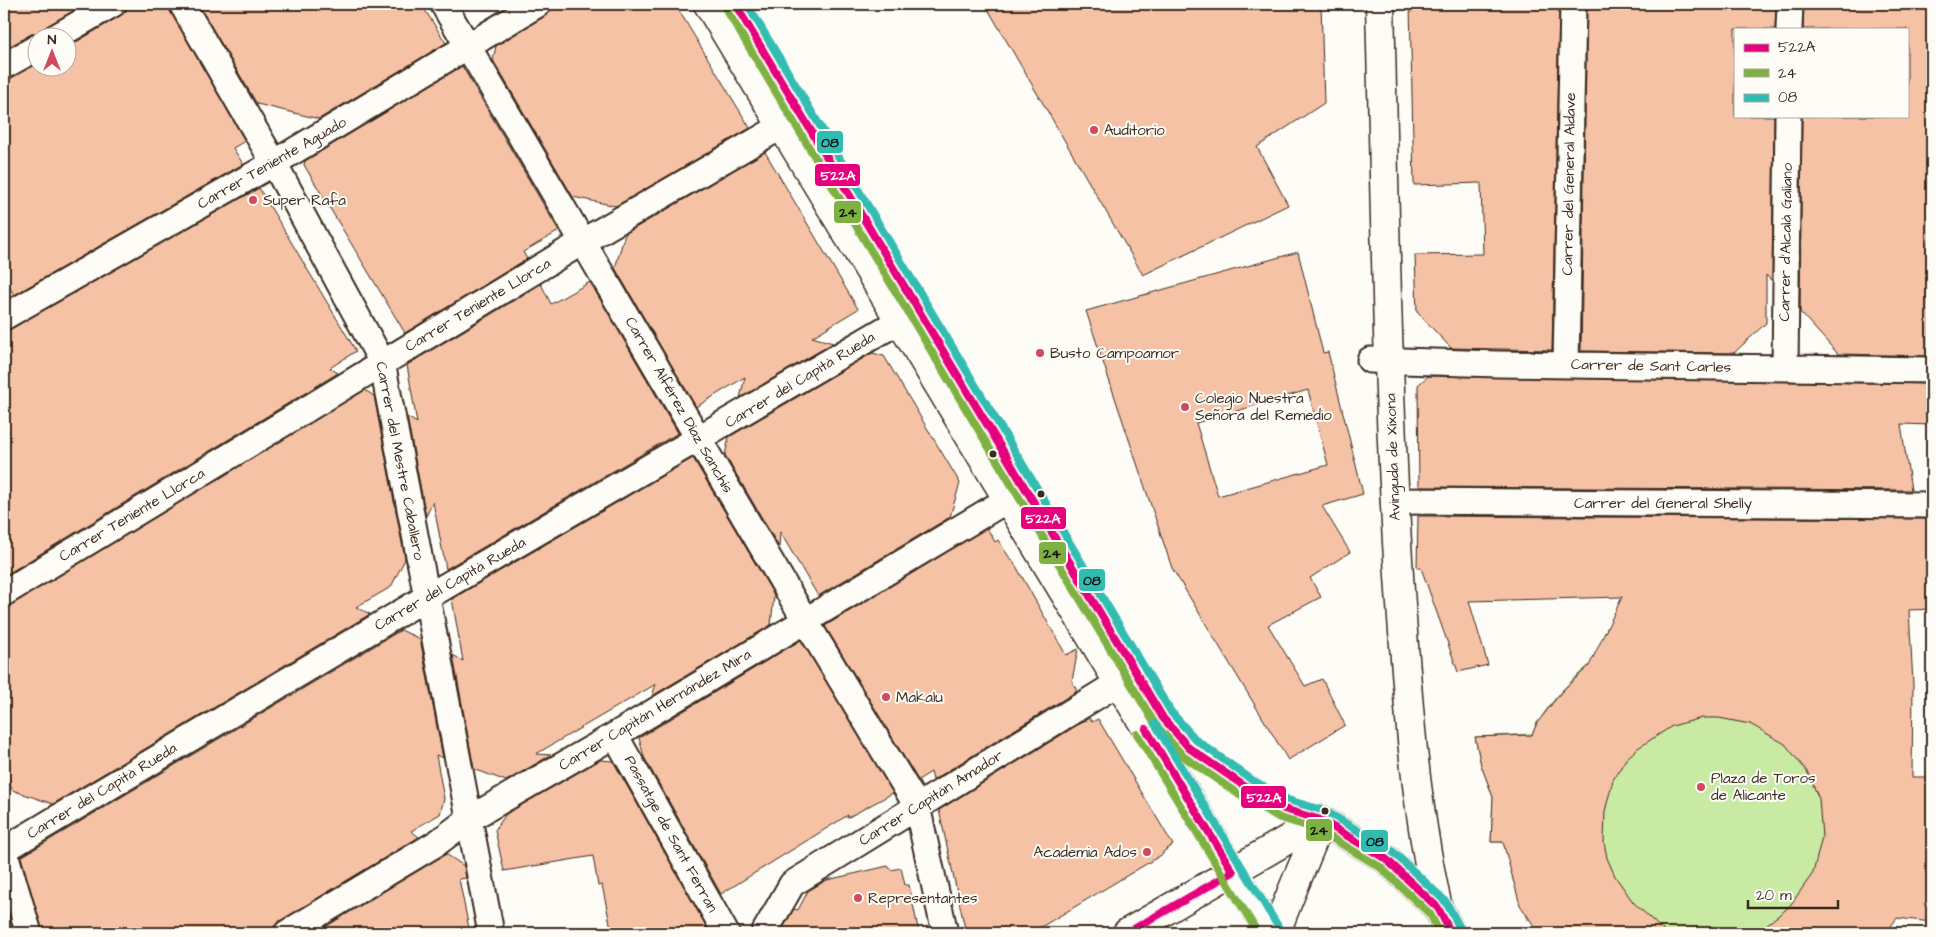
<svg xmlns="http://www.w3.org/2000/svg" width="1936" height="937" viewBox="0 0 1936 937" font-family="'Architects Daughter',sans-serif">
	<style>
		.green { fill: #c9eaa3; stroke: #828a60 }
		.building { fill: #f5c2a6; stroke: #3b2a1e; fill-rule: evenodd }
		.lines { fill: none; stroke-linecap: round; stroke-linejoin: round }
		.minor-casing { stroke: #3b2a1e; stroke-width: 29 }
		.secondary-casing { stroke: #3b2a1e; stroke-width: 31 }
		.minor { stroke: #fdfcf7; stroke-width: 25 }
		.secondary { stroke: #fdfcf7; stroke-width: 28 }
		.bus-1-casing { stroke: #fdfcf7; stroke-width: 11 }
		.bus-2-casing { stroke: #fdfcf7; stroke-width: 11 }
		.bus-3-casing { stroke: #fdfcf7; stroke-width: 11 }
		.bus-1 { stroke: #e5007d; stroke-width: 8 }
		.bus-2 { stroke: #7fb142; stroke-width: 8 }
		.bus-3 { stroke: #31bcb2; stroke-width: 8 }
		.poi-dot { fill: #d1495b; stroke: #fdfcf7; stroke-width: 2 }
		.bus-dot { fill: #3b2a1e; stroke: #fdfcf7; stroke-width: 2 }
		.labels { text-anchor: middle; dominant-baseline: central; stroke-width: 4; stroke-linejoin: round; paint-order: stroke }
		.poi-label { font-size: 15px; fill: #3b2a1e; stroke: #fdfcf7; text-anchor: start }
		.street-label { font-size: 15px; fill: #3b2a1e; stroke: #fdfcf7 }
		.line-badge { stroke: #fdfcf7; stroke-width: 2 }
		.badge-label { font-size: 14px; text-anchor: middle; font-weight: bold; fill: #fff }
		.pale-badge-label { font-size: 14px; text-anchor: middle; font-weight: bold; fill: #111 }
	</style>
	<rect width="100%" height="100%" fill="#fdfcf7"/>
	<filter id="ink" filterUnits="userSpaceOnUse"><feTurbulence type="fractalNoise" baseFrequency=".02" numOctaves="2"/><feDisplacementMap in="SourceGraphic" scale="10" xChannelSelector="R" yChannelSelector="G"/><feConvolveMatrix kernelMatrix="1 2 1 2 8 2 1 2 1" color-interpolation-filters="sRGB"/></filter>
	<g filter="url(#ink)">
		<path class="green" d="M1702 624 1906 895 1886 933H1539L1530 919 1528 920 1512 877 1514 876 1510 842H1491L1493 797 1481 765 1475 737 1532 734C1550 697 1586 662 1624 644 1644 635 1679 630 1702 624Z"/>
		<path class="building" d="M4 4H85L47 26 41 33 31 34 4 50Z
			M127 4H168L170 11 245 141 233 148 243 164 14 295 4 277V80L38 64V68H68V47L120 16 126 11Z
			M198 4H421L446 43 319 119 257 104Z
			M552 4H675L750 128 616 206 573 197 493 60 496 46 545 16 550 11Z
			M985 4H1321L1324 103 1257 147 1288 205 1143 275Z
			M1410 4H1559L1552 350 1451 348 1417 312 1415 255 1483 254 1481 183 1414 185Z
			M1587 4H1776L1775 29H1735V116H1774L1772 281 1766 275V323L1734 353 1581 351Z
			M1804 4H1932V356L1838 354 1800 312 1802 116H1907V29H1803Z
			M462 66 559 231 523 252 527 259 405 333 304 165 305 161Z
			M765 152 858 309 812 337 833 343 740 398 745 377 696 407 615 268 625 234Z
			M259 188 356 351 330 368 338 373 4 576V331L11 329Z
			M1298 252 1323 353 1328 352 1363 494 1322 506 1350 552 1310 578 1321 597 1268 625 1305 686 1322 679 1345 725 1288 760 1172 568 1086 311ZM1308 390 1328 465 1218 496 1196 423Z
			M590 282 678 433 446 569 433 502 426 516 407 417 417 423 407 365 541 284 551 304Z
			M872 353 884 356 960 483 950 517 818 596 780 532 779 547 725 455 729 437Z
			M1428 376 1932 384V425L1901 424 1911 490 1419 487 1418 385Z
			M365 390 374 396 405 559 391 587 356 607 370 614 53 804 12 790 4 764V607L11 605Z
			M693 458 774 595 771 625 652 696 656 684 536 754 551 755 506 781 474 769 453 655 463 661 452 599Z
			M1418 516 1932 519V609L1909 610 1913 684 1912 777H1932V922L1897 918 1886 933H1756L1789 907 1813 873 1822 837 1819 799 1808 773 1785 744 1750 724 1719 718H1702L1672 726 1638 748 1626 759 1613 780 1605 811 1604 842 1607 858 1615 876 1633 902 1666 933H1539L1520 905 1503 842H1491L1493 797 1481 765 1475 737 1532 735 1537 723 1562 691 1589 666 1622 597 1469 601 1488 665 1458 672 1421 568H1417Z
			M987 528 995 542 998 540 1011 560 1012 559 1066 655 1078 649 1072 681 1077 691 933 780 931 772 918 780 825 626Z
			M401 630 420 639 443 758 436 755 444 799 440 814 411 831 419 837 280 921 274 926 273 933H43L21 857Z
			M801 640 893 793 847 818 848 815 721 894 644 757 639 738Z
			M1089 718 1092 722 1098 719 1173 845 1163 852V854L1031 933H966L939 810Z
			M600 760 613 761 710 933H612L602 885 598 886 593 856 504 871 495 830 506 814Z
			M446 854 464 866 466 878 459 879 470 933H315Z
			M888 866 891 870 901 868 905 885H909L919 933H780L794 909 798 910 808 891 827 880Z
			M4 899 14 933H4Z"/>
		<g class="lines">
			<g class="minor-casing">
				<path id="minor" d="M182 4 274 163 382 362 491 933
					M443 4 805 620 917 806 945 933
					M1789 29 1790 4
					M54 38 113 4
					M4 66 38 47
					M4 317 274 163 538 4
					M1370 360 1498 364 1932 370
					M1566 365 1573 4
					M1785 368 1788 116
					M1394 501 1932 505
					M4 593 582 242 801 115
					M615 735 726 933
					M4 850 427 597 899 321
					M4 850 29 933
					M287 933 437 843 469 819 615 735 1025 489
					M764 933 792 884 1118 683"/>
			</g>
			<g class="secondary-casing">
				<path id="secondary" d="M708 4 1270 933
					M1380 4C1385 200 1387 396 1400 591 1408 700 1414 801 1438 908
					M1321 820 1386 859 1438 908 1451 933
					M1127 933 1321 820
					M1276 933C1289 895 1307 858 1321 820"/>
			</g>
			<use href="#minor" class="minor"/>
			<use href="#secondary" class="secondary"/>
			<g class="bus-1-casing">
				<path id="bus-1" d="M735 4 1163 718 1189 748 1247 788 1284 809 1321 820 1386 859 1438 908 1451 933
					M1127 933 1233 872 1146 729"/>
			</g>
			<g class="bus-2-casing">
				<path id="bus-2" d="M726 9 1155 724 1183 756 1241 796 1280 818 1317 829 1380 867 1430 914 1440 933
					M1137 734 1258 933"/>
			</g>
			<g class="bus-3-casing">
				<path id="bus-3" d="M747 4 1171 712 1196 740 1252 780 1288 800 1325 811 1392 851 1446 902 1460 928
					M1155 724 1279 928"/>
			</g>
			<use href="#bus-1" class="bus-1"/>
			<use href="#bus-2" class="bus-2"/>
			<use href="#bus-3" class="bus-3"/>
		</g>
	</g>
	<g class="poi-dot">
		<circle cx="1094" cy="130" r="5"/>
		<circle cx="253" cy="200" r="5"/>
		<circle cx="1040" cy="353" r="5"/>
		<circle cx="1185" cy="407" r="5"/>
		<circle cx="886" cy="697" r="5"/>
		<circle cx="1701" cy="787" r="5"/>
		<circle cx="1147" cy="852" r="5"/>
		<circle cx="858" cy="898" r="5"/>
	</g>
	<g class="bus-dot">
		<circle cx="993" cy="454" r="4.5"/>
		<circle cx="1041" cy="494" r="4.5"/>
		<circle cx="1325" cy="811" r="4.5"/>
	</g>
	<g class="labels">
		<g class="poi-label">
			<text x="1104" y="130">Auditorio</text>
			<text x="263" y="200">Super Rafa</text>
			<text x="1050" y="353">Busto Campoamor</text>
			<text x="1195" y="398">Colegio Nuestra<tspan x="1195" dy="17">Señora del Remedio</tspan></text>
			<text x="896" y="697">Makalu</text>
			<text x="1711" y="778">Plaza de Toros<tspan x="1711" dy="17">de Alicante</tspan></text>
			<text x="1137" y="852" text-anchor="end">Academia Ados</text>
			<text x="868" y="898">Representantes</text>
		</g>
		<g class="street-label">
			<text transform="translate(272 163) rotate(-30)">Carrer Teniente Aguado</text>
			<text transform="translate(1569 184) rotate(-89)">Carrer del General Aldave</text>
			<text transform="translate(1786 242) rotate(-89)">Carrer d'Alcalá Galiano</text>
			<text transform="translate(478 305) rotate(-31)">Carrer Teniente Llorca</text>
			<text transform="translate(1651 366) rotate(1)">Carrer de Sant Carles</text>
			<text transform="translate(800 380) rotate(-31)">Carrer del Capità Rueda</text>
			<text transform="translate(679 405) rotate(60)">Carrer Alférez Díaz Sanchís</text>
			<text transform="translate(1393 457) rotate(-92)">Avinguda de Xixona</text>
			<text transform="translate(400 461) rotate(79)">Carrer del Mestre Caballero</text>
			<text x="1663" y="503">Carrer del General Shelly</text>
			<text transform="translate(132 515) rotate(-31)">Carrer Teniente Llorca</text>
			<text transform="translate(450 584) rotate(-30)">Carrer del Capità Rueda</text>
			<text transform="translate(655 710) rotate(-31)">Carrer Capitán Hernández Mira</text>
			<text transform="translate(102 791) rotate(-31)">Carrer del Capità Rueda</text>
			<text transform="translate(931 798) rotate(-32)">Carrer Capitán Amador</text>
			<text transform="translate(671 834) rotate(61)">Passatge de Sant Ferran</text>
		</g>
	</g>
	<g class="line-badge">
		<rect x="816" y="130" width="28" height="24" rx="5" fill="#31bcb2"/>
		<rect x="814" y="163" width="47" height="24" rx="5" fill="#e5007d"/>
		<rect x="833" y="200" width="29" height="24" rx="5" fill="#7fb142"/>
		<rect x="1020" y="506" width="47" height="24" rx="5" fill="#e5007d"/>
		<rect x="1038" y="541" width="29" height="24" rx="5" fill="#7fb142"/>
		<rect x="1078" y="568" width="28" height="24" rx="5" fill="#31bcb2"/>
		<rect x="1240" y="785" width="47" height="24" rx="5" fill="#e5007d"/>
		<rect x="1305" y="818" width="28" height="24" rx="5" fill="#7fb142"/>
		<rect x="1360" y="829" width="29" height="24" rx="5" fill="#31bcb2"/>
	</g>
	<g class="badge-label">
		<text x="838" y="180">522A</text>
		<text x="1043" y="523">522A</text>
		<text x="1264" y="802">522A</text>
	</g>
	<g class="pale-badge-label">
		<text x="830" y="147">08</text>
		<text x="848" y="217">24</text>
		<text x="1052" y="558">24</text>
		<text x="1092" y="585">08</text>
		<text x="1319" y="835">24</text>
		<text x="1375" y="846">08</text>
	</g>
	<rect width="1936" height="937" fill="none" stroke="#fdfcf7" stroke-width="20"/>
	<rect x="10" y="10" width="1916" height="917" fill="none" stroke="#3b2a1e" stroke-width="2" filter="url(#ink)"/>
	<rect x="1734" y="28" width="175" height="90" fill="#fdfcf7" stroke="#afa8a0"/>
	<rect x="1744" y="44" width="25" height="8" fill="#e5007d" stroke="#afa8a0"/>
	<text x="1778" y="52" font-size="15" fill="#3b2a1e">522A</text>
	<rect x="1744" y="69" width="25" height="8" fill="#7fb142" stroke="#afa8a0"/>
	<text x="1778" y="78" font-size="15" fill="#3b2a1e">24</text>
	<rect x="1744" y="94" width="25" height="8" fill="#31bcb2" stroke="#afa8a0"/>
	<text x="1778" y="102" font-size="15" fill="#3b2a1e">08</text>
	<g transform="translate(52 52)"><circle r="24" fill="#fdfcf7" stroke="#afa8a0"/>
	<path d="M0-4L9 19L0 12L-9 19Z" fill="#d1495b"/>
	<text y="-8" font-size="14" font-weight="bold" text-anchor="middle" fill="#3b2a1e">N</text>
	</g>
	<path d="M1748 900v8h90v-8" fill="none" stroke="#3b2a1e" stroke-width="2.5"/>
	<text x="1756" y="900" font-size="15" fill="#3b2a1e" stroke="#fdfcf7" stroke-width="4" paint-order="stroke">20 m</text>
</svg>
